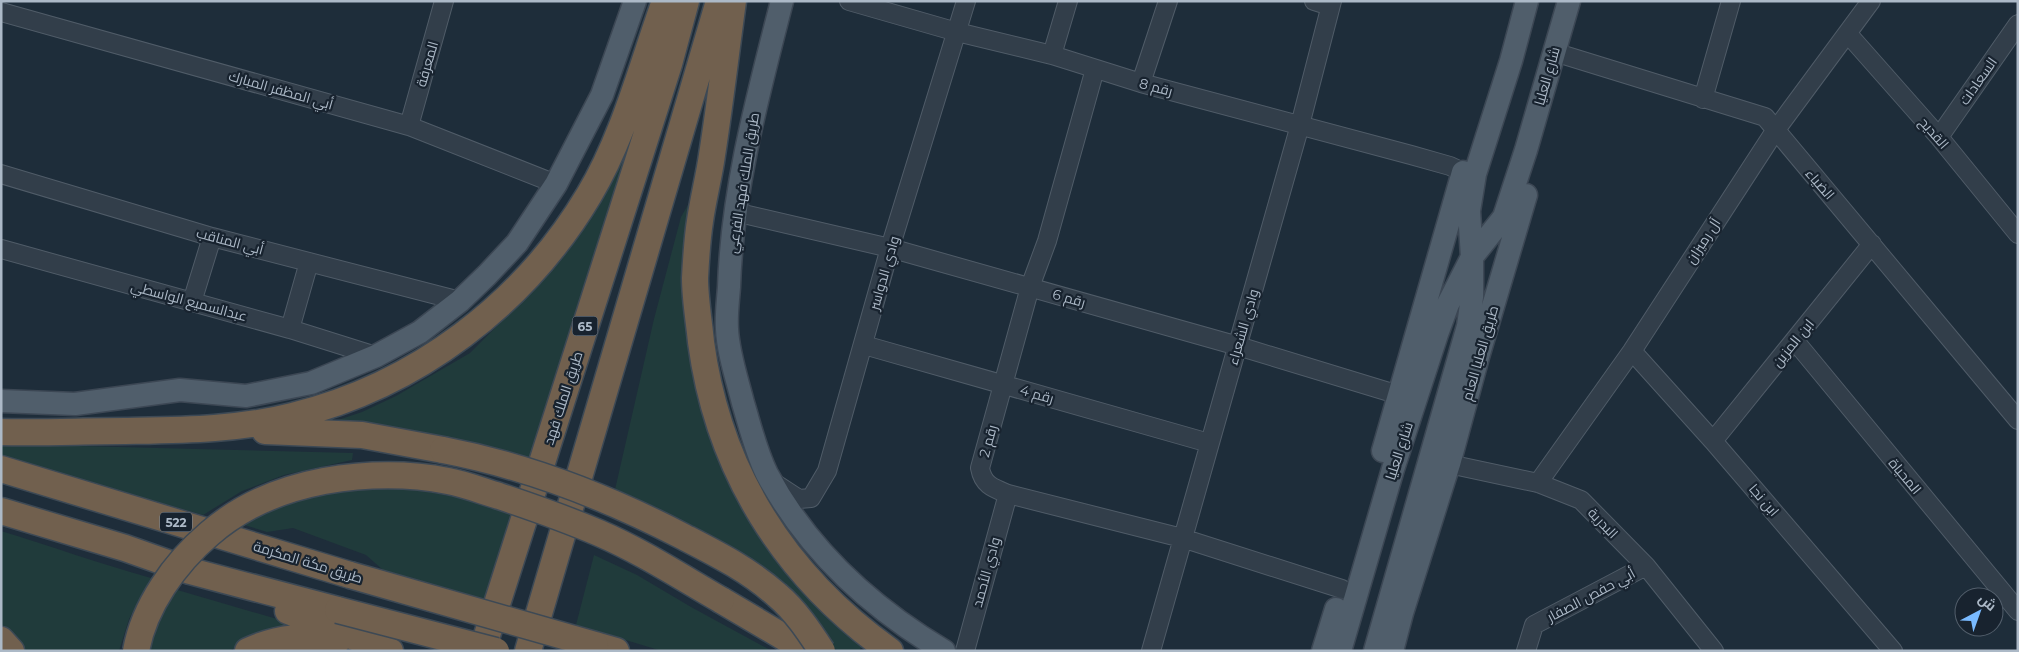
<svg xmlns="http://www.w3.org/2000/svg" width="2019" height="652" viewBox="0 0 2019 652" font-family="Montserrat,Cairo,sans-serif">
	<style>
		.green { fill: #203b3b }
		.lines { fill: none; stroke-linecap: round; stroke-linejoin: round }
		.minor-casing { stroke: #505c68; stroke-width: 20 }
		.major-casing { stroke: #3c4754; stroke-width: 25 }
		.highway-casing { stroke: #3d4955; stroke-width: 29 }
		.minor { stroke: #323e4a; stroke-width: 18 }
		.major { stroke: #505e6b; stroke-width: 22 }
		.highway { stroke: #71604e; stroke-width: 26 }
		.highway-bridge-casing { stroke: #3d4955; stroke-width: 29; stroke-linecap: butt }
		.highway-bridge { stroke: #71604e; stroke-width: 26 }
		.labels { text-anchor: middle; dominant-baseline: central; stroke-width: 4.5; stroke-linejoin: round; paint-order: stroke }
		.shield { fill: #18232f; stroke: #808c99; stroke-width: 1 }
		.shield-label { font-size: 12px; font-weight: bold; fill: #acb9c7 }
		.street-label { font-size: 14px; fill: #acb9c7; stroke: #18232f }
	</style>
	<rect width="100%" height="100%" fill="#1e2d3a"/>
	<path class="green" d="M625 155 538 464 329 423 362 412 396 396 470 353 536 287 579 234Z
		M689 203 687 289 707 416 863 644 859 651H839L830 646 614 494 654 319 681 217Z
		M1 444 353 453 352 460 284 475 242 491 203 515 1 457Z
		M371 486 418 490 461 498 521 515 487 606 391 577 366 555 293 528 267 532 238 523 285 499Z
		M1 531C51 546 100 564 151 578L129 619 119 651H18L1 628Z
		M594 555 637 575 691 607 772 651H662L576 625Z
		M174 589 301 626 264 632 229 651H146L156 619Z"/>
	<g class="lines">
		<g class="minor-casing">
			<path id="minor" d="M849 1 957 32 1052 55 1141 83 1411 155 1450 166 1463 172
				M1314 1 1330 6
				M1 12 409 126 556 184
				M1848 34 1939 137 2018 234
				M1554 52 1765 117 2018 420
				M1052 55 1068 1
				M1095 69 1047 241 1030 287 980 468C983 485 993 488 1008 494L1182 538 1342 589
				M1141 83 1168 1
				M1703 99 1731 1
				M409 126 444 1
				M1939 137 2018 24
				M1 174 212 237 460 301
				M735 212 890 248 1238 346 1399 395
				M1 249 290 329 376 356
				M192 302 212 237
				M290 329 309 262
				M1795 341 2018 611
				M864 345 1209 443
				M1632 351 1713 441 1893 651
				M1713 441 1872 244
				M1449 464 1538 483 1581 500 1646 566 1714 651
				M773 482 799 499 811 498 827 471 890 248 966 1
				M1538 483 1632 351 1775 131 1871 1
				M965 651 1008 494
				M1151 651 1300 125 1332 1
				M1526 651 1534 625 1646 566"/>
		</g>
		<g class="major-casing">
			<path id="major" d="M782 1C758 95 732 190 729 287 728 301 726 315 727 329 728 353 737 379 743 403 750 426 756 452 767 474 808 551 870 607 944 651
				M1 401 75 404 180 390 246 396 311 383 376 356 420 332 460 301 487 275 517 243 556 184 602 95 635 1
				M1383 451 1463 172
				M1323 651 1336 609
				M1340 651 1393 469 1437 334 1448 304 1472 257 1504 217 1526 150 1569 1
				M1375 651 1468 326 1472 297V257L1469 211 1475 174 1511 61 1527 1
				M1392 651 1402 613 1449 464 1478 357 1526 195"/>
		</g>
		<g class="highway-casing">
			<path id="highway" d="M733 1C726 52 720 104 712 155 709 177 703 199 700 221 697 240 696 259 695 278 695 299 699 321 701 342 718 470 784 576 890 651
				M265 431 362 435 443 450
				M1 432C43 433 84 431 125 431 181 430 237 430 292 416 416 386 524 304 589 195 624 137 642 65 665 1
				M1 469 350 575
				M1 511 125 548 190 571 338 610
				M721 600 792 642 810 651
				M288 611 390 651
				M1 640 11 651
				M595 645 616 651
				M248 651C278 637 306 635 338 640
				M482 651 669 64 686 1
				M528 651 719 1"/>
		</g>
		<use href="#minor" class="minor"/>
		<use href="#major" class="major"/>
		<use href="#highway" class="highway"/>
		<g class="highway-bridge-casing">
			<path id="highway-bridge" d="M443 450C527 466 609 498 684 537 717 554 749 570 777 595 795 610 809 631 822 651
				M350 575 595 645
				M338 610 496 651
				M136 651C144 606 175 563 209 534 242 505 282 489 324 481 365 474 407 473 448 481 465 484 482 491 499 496 532 507 566 519 599 533 641 551 681 577 721 600"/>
		</g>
		<use href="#highway-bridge" class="highway-bridge"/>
	</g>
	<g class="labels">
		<g class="shield">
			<rect x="572.5" y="316.5" width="25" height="19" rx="4"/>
			<rect x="160" y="512.5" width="32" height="19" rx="4"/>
		</g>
		<g class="shield-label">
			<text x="585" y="326">65</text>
			<text x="176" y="522">522</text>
		</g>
		<g class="street-label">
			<text transform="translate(427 64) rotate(-74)">المعرفة</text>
			<text transform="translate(1547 76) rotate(-74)">شارع العليا</text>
			<text transform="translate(1978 81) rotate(-55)">السعادات</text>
			<text transform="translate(1156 87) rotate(15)">رقم 8</text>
			<text transform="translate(281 90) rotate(16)">أبي المظفر المبارك</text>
			<text transform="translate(1934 133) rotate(49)">القديح</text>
			<text transform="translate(743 183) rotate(-81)">طريق الملك فهد الفرعي</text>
			<text transform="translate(1820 184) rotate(49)">الضياء</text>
			<text transform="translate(230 241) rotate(15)">أبي المناقب</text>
			<text transform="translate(1703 241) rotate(-57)">آل رميزان</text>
			<text transform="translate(884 273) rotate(-74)">وادي الدواسر</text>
			<text transform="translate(1069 298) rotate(16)">رقم 6</text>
			<text transform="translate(189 301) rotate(15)">عبدالسميع الواسطي</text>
			<text transform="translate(1243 327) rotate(-74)">وادي الشعراء</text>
			<text transform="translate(1793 343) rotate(-51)">ابن المزين</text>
			<text transform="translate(1480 353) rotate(-74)">طريق العليا العام</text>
			<text transform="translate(1037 394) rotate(16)">رقم 4</text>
			<text transform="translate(563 398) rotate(-72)">طريق الملك فهد</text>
			<text transform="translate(988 441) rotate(-75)">رقم 2</text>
			<text transform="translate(1399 451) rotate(-72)">شارع العليا</text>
			<text transform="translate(1905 476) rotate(50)">المحياة</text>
			<text transform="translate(1764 500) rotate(49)">ابن نجا</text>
			<text transform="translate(1603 523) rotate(46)">البدرية</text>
			<text transform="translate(308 562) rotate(17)">طريق مكة المكرمة</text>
			<text transform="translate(986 572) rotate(-75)">وادي الأحمد</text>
			<text transform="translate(1591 595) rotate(-28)">أبي حفص الصفار</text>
		</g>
	</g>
	<rect width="2019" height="652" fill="none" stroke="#acb9c7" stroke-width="5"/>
	<g transform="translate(1979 612) rotate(41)"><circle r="24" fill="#18232f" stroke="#535f6c"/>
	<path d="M0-4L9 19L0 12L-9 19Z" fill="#79baff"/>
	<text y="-8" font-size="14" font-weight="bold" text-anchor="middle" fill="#acb9c7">ش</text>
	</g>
</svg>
